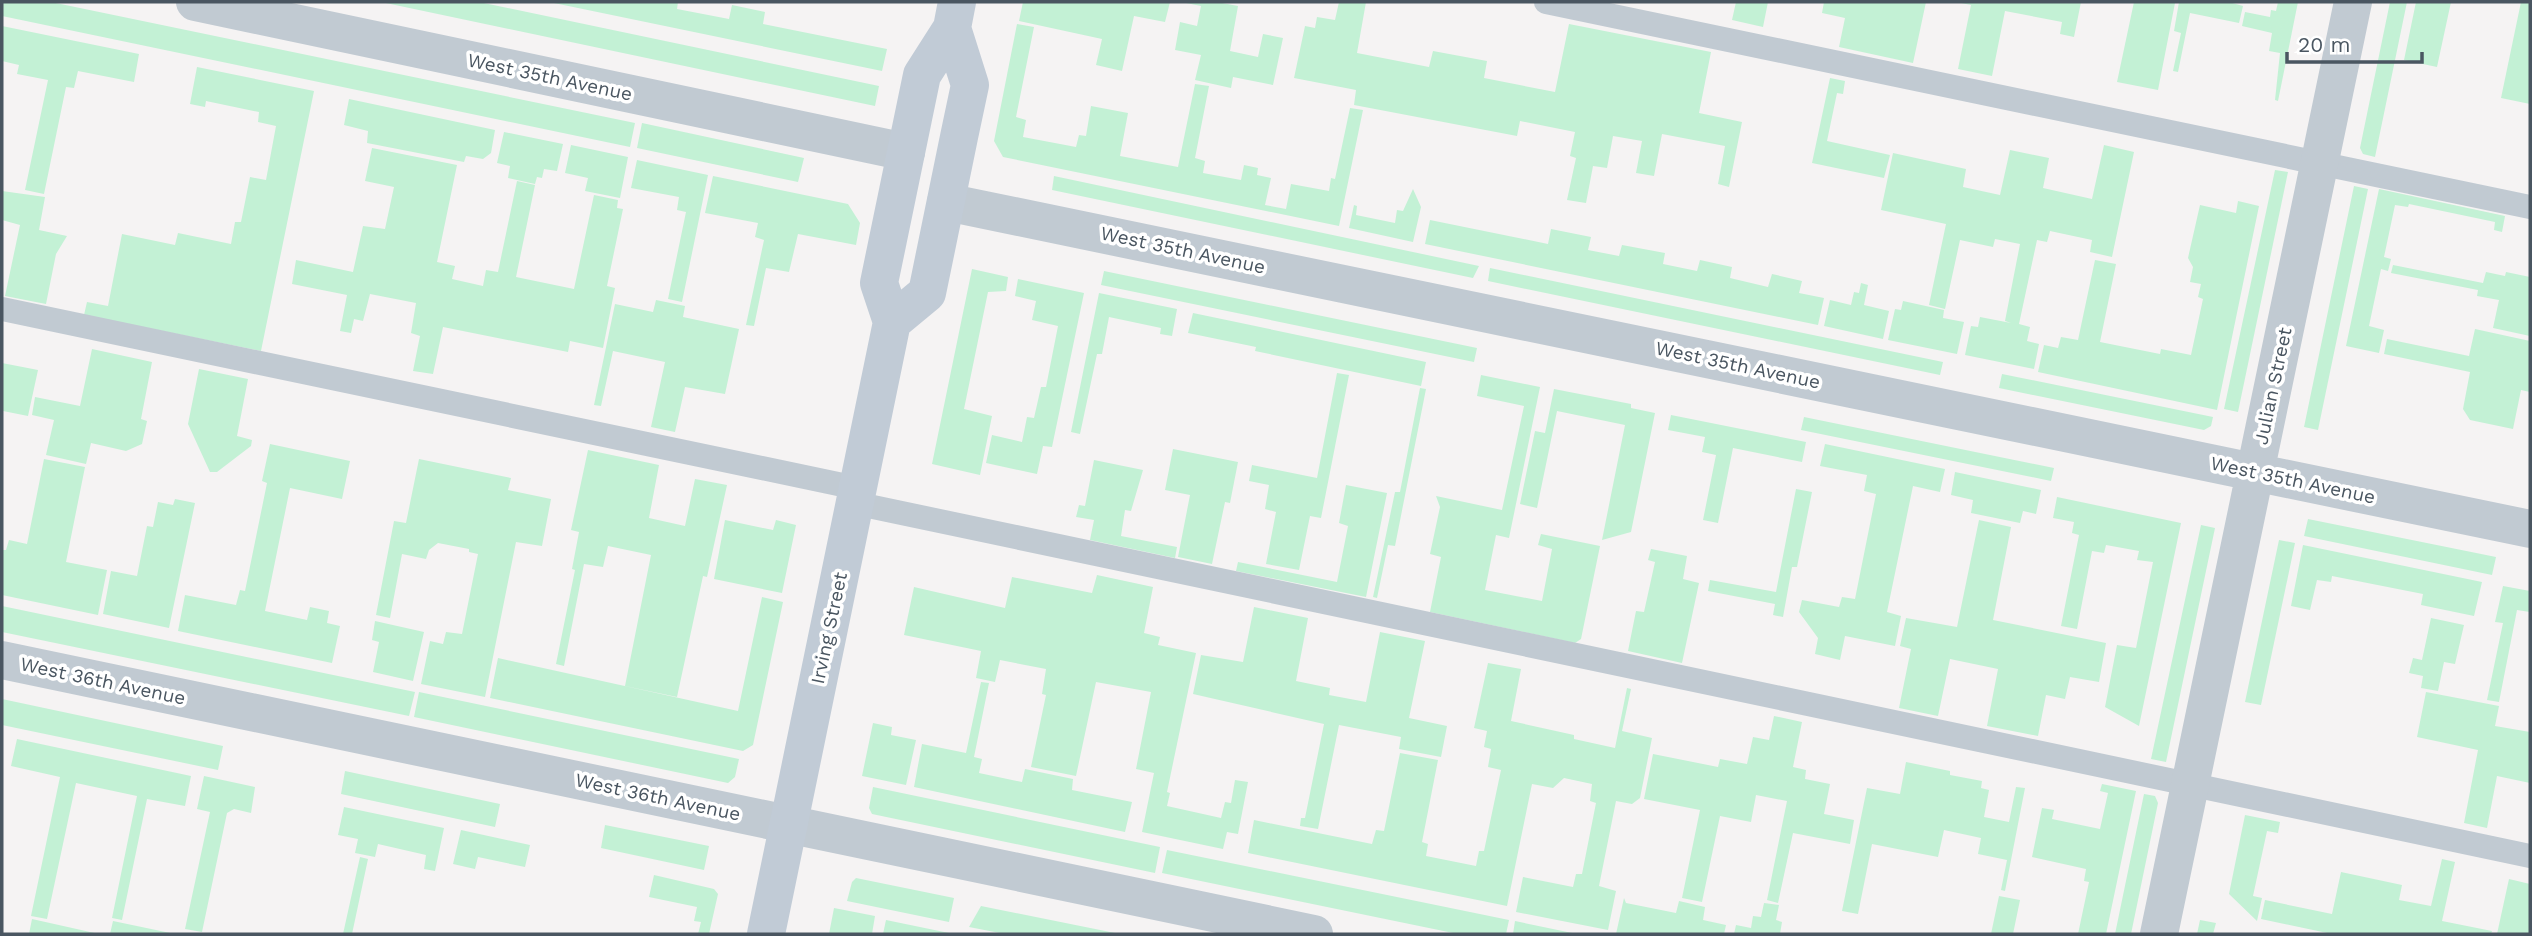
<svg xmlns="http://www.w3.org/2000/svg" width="2532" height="936" viewBox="0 0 2532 936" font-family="'Work Sans',sans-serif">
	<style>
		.green { fill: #c3f1d5 }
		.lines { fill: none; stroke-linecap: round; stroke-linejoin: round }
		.service { stroke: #c1cad2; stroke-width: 24 }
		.minor { stroke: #c1cad2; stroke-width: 38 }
		.secondary { stroke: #c1cbd6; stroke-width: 38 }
		.labels { text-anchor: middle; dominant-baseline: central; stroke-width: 7; stroke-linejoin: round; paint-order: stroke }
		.street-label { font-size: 19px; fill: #4a5661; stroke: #fff }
	</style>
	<rect width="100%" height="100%" fill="#f5f3f3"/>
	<path class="green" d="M2 2H51L635 123 630 147 2 16Z
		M381 2H479L879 86 875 106Z
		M549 2H678L677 9 729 19 732 5 765 12 763 24 887 49 882 71Z
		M1023 2H1170L1165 22 1134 16 1122 71 1096 65 1102 39 1019 21Z
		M1181 2H1217L1238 6 1230 51 1258 57 1263 34 1283 38 1273 85 1233 77 1231 88 1195 80 1201 55 1175 50 1180 22 1197 26 1201 6Z
		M1339 2H1366L1357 53 1429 67 1433 51 1487 61 1484 78 1555 92 1569 24 1711 52 1699 113 1742 122 1729 187 1718 184 1725 146 1662 134 1654 176 1636 173 1642 141 1613 136 1607 168 1593 166 1586 203 1567 200 1576 158 1570 156 1575 132 1520 121 1517 136 1354 105 1356 90 1294 78 1305 26 1315 28 1317 17 1335 20Z
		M1736 2H1768L1763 27 1732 20Z
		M1824 2H1926L1913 63 1839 47 1845 18 1822 13Z
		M1956 2H2081L2074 37 2060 34 2062 22 2005 11 1992 76 1958 69 1971 5Z
		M2134 2 2175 3 2158 90 2117 82Z
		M2179 2H2229L2243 6 2239 23 2190 13 2178 72 2173 71 2181 33 2174 31Z
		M2278 2H2298L2278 101 2275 100 2280 53 2269 51 2272 33 2242 26 2245 12 2270 17 2271 10 2276 11Z
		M2390 2H2407L2375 157 2363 154 2360 148Z
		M2416 2H2451L2437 67 2404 60Z
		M2521 2H2530V104L2501 98Z
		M1017 24 1034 27 1016 117 1026 120 1023 137 1076 147 1079 135 1086 136 1091 106 1128 113 1120 156 1178 167 1195 84 1209 86 1195 158 1205 161 1203 173 1241 180 1244 165 1258 168 1257 175 1271 178 1265 205 1286 209 1291 184 1329 191 1331 178 1335 179 1350 108 1363 110 1339 226 1003 157 994 141Z
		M2 26 139 54 134 82 78 71 74 88 66 87 44 194 25 190 48 80 17 74 19 65 2 61Z
		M197 67 314 91 261 351 84 315 87 302 108 306 122 234 175 245 178 233 231 244 235 222H241L250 177 266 180 276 126 258 122 259 112 206 101 205 107 190 104Z
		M1830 78 1845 81 1843 94 1837 93 1827 141 1890 155 1884 178 1812 163Z
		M349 99 495 130 491 153 483 159 466 156 464 162 367 143 368 131 344 125Z
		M642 123 804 158 798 182 637 148Z
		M504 132 563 144 557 171 544 169 542 178 537 177 535 184 508 178 510 166 497 163Z
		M571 145 628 157 620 198 585 191 588 178 565 173Z
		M2104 145 2134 152 2112 257 2090 252 2092 240 2050 231 2047 242 2037 240 2019 324 2030 327 2027 341 2039 344 2034 369 1965 355 1971 326 1978 327 1980 317 2011 323 2005 321 2020 244 1995 239 1993 247 1960 240 1945 309 1929 305 1946 224 1881 210 1893 153 1966 169 1963 187 2000 195 2010 150 2049 158 2043 188 2092 199Z
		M372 148 457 165 437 262 455 266 452 279 483 286 486 270 498 272 517 181 535 185 516 277 574 289 594 195 618 200 617 208 623 209 607 286 615 288 603 348 570 341 568 352 443 327 433 374 413 371 420 336 411 333 416 303 370 294 363 321 354 319 351 333 340 331 347 295 292 284 296 260 353 272 363 226 385 229 394 187 365 181Z
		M637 160 708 175 682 302 668 299 686 212 677 210 679 197 631 188Z
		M2275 170 2288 172 2238 412 2224 409Z
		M713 176 848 204 860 223 856 245 798 234 789 272 766 268 754 326 746 325 764 240 755 237 758 223 705 213Z
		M1054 176 1479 266 1473 278 1052 190Z
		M2354 186 2368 189 2318 430 2304 427Z
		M1413 189 1421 207 1413 242 1349 228 1354 205 1357 206 1356 215 1395 223 1397 210 1403 211Z
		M2379 189 2505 216 2502 232 2494 230 2495 222 2409 204 2408 207 2395 205 2384 257 2391 259 2388 271 2381 269 2369 326 2384 330 2379 353 2346 346Z
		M2 191 45 197 39 230 67 236 56 254 46 304 5 296 20 225 2 220Z
		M2238 201 2259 206 2217 410 2038 372 2044 345 2058 348 2061 337 2078 340 2095 260 2116 264 2100 342 2160 354 2161 349 2191 355 2203 299 2198 297 2201 284 2190 282 2193 267 2188 258 2200 205 2236 213Z
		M1430 220 1548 244 1551 229 1591 237 1588 250 1619 256 1622 245 1665 253 1663 264 1697 271 1700 260 1732 267 1730 278 1768 287 1772 274 1802 281 1799 293 1824 298 1818 325 1425 244Z
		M2393 265 2483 283 2486 272 2505 276 2506 272 2530 277V336L2493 328 2499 300 2477 296 2478 290 2391 273Z
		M1490 268 1943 362 1940 375 1488 281Z
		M972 269 1008 277 1006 291 988 292 964 409 992 416 980 475 932 464Z
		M1104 271 1477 348 1474 362 1101 285Z
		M1018 279 1084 293 1052 447 1043 446 1037 474 986 463 992 435 1022 442 1027 417 1034 418 1041 387H1046L1058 326 1032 320 1036 301 1015 296Z
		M1861 283 1868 285 1864 305 1889 311 1883 339 1824 326 1830 300 1851 305 1854 292 1859 293Z
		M1099 293 1177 309 1172 336 1160 334 1161 328 1109 317 1102 354H1097L1080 434 1071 432Z
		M656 300 685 306 683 317 739 329 725 394 685 387 675 432 651 427 665 362 613 351 601 406 594 405 615 304 653 312Z
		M1903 301 1944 310 1943 318 1964 322 1957 354 1888 340 1895 309 1901 310Z
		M1193 313 1426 362 1421 386 1255 351 1256 347 1188 333Z
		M2475 329 2530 341V392L2521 390 2513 429 2470 420 2463 409 2470 372 2384 354 2387 339 2469 356Z
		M92 349 152 362 141 419 147 421 142 444 126 451 91 443 86 464 46 455 54 420 32 415 35 397 80 406Z
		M2 363 38 370 28 416 3 411 2 413Z
		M199 369 248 379 237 436 252 440 251 446 217 472H210L188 424Z
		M1337 373 1349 375 1321 518 1310 516 1299 570 1266 564 1276 512 1265 509 1269 485 1249 481 1252 465 1317 478Z
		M2002 374 2213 417 2211 426 2204 430 1999 388Z
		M1481 375 1540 387 1509 538 1496 535 1485 590 1542 601 1552 549 1538 545 1541 534 1600 546 1581 639 1575 643 1430 612 1441 557 1430 554 1440 507 1436 496 1502 510 1524 406 1477 396Z
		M1420 388 1426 389 1395 546 1388 545 1377 598 1373 597 1395 492H1400Z
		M1554 389 1631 404V408L1655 413 1631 532 1602 540 1625 425 1557 411 1537 508 1520 504 1535 431 1545 433Z
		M1671 415 1806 442 1802 462 1733 448 1718 523 1703 520 1716 455 1702 452 1705 437 1668 430Z
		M1804 417 2054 468 2051 481 1801 430Z
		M270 444 350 461 342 499 290 488 265 611 307 620 310 607 329 611 327 623 340 626 332 663 178 631 185 595 236 605 240 590 245 591 267 483 262 481Z
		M1825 444 1945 469 1940 492 1913 486 1887 612 1901 616 1895 646 1845 636 1840 660 1815 654 1818 638 1799 612 1802 600 1839 607 1842 597 1855 599 1876 494 1864 491 1867 475 1820 466Z
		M1173 449 1238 462 1230 503 1225 502 1212 564 1178 557 1190 495 1165 490Z
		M588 450 659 465 649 518 685 526 695 479 727 485 707 577 703 576 677 697 625 686 651 555 608 546 603 567 584 564 564 666 556 664 575 570 572 569 579 532 571 530Z
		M44 459 85 467 66 562 107 570 98 615 2 595V550H6L9 540 27 544Z
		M419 459 511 478 508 490 551 499 542 546 516 542 485 697 421 684 430 641 443 644 446 632 462 634 478 554 469 552V549L438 543 429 550 426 559 402 554 390 618 376 615 394 521 406 523Z
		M1094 460 1143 470 1131 511 1125 510 1121 536 1177 547 1175 558 1090 540 1094 520 1076 517 1079 505 1085 506Z
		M1955 472 2041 490 2036 514 2023 511 2020 523 1971 513 1973 500 1951 495Z
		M1346 485 1387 493 1366 597 1236 571 1238 562 1337 582 1348 526 1339 523Z
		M1796 489 1812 492 1797 567H1792L1783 617 1773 615 1775 604 1708 591 1710 580 1776 592Z
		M2057 497 2181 523 2139 726 2105 707 2117 645 2136 648 2153 562 2137 560 2139 551 2106 545 2104 553 2092 551 2077 629 2061 626 2079 535 2072 533 2074 522 2053 518Z
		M175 499 195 503 169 628 103 614 111 571 137 576 147 526 153 527 158 502 173 505Z
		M2308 519 2496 557 2492 575 2304 536Z
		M725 520 773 530 776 520 796 525 782 593 714 579Z
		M1979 520 2011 527 1993 620 2106 643 2099 682 2070 677 2065 699 2046 695 2038 736 1987 726 1998 669 1950 659 1938 716 1899 708 1911 649 1900 646 1906 618 1957 627Z
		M2201 525 2215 528 2166 762 2151 759Z
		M2279 540 2295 543 2261 705 2245 702Z
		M2303 545 2482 582 2474 616 2421 605 2423 594 2332 576 2331 582 2317 580 2310 610 2291 606Z
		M1651 549 1687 556 1683 579 1699 583 1682 663 1628 651 1636 611 1644 612 1655 562 1648 560Z
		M1097 575 1153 587 1144 633 1160 637 1158 645 1196 653 1167 792 1170 793 1167 806 1221 818 1225 802 1231 803 1235 780 1248 782 1238 834 1227 832 1223 849 1142 832 1154 773 1136 769 1151 692 1096 682 1076 776 1031 767 1046 695 1042 694 1046 669 1000 660 995 682 976 678 981 651 904 635 914 587 1005 608 1012 577 1092 593Z
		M2503 586 2530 591V612L2517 610 2499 702 2487 700 2503 623 2495 622Z
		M762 597 783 602 753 745 743 751 490 698 498 658 738 711Z
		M2 606 415 692 409 716 2 632Z
		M1254 607 1308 618 1296 681 1330 688 1329 695 1366 702 1380 632 1425 641 1409 718 1447 726 1441 757 1399 749 1401 737 1339 725 1318 829 1300 826 1301 818H1305L1324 724 1193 694 1201 655 1243 662Z
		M2431 618 2464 625 2455 664 2444 662 2438 691 2421 688 2423 676 2409 673 2413 658 2422 660Z
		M375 621 424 632 413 681 373 672 379 642 372 640Z
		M1488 663 1521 669 1511 721 1574 735V739L1615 748 1627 688 1631 689 1622 731 1652 738 1640 798 1632 804 1616 801 1599 886 1616 891 1608 930 1516 912 1523 877 1573 887 1576 874H1582L1596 803 1590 801 1592 784 1564 778 1553 788 1532 784 1507 906 1248 853 1254 820 1372 844 1376 830 1384 831 1400 753 1438 760 1422 842 1428 844 1426 856 1476 866 1479 851H1484L1501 770 1488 767 1491 749 1484 747 1487 731 1474 728Z
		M981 682 989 683 974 757 982 759 979 773 1022 782 1025 769 1073 779 1072 790 1132 802 1125 832 914 787 922 744 966 753Z
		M419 692 739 759 735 777 728 783 414 717Z
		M2426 692 2499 706 2495 726 2530 732V783L2497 776 2487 828 2464 823 2478 750 2417 737Z
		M2 699 223 746 218 770 2 725Z
		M1774 716 1802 722 1793 767 1806 770 1805 779 1830 784 1824 814 1854 820 1850 844 1793 833 1778 903 1767 900 1787 801 1756 795 1751 822 1720 816 1702 902 1682 898 1700 810 1644 799 1653 754 1718 767 1720 759 1747 764 1753 737 1769 740Z
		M873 723 892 727 891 735 916 740 906 785 862 776Z
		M17 739 191 776 185 806 147 799 122 920 112 918 137 796 76 783 47 919 31 916 60 777 11 766Z
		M1906 762 1950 771V775L1982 781 1981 788 1989 790 1984 817 2009 822 2016 787 2025 788 2005 891 2001 890 2007 860 1978 854 1981 838 1944 830 1938 857 1872 844 1858 914 1842 911 1867 788 1900 794Z
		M345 771 500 804 495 827 341 794Z
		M204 776 255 787 251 813 234 809 227 813 202 932 185 929 210 812 197 809Z
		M2102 784 2136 791 2106 934H2078L2089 882 2084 881 2086 869 2032 857 2042 808 2054 810 2052 819 2100 829 2108 793 2100 791Z
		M873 787 1160 847 1155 873 872 814 869 808Z
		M2144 794 2155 796 2158 803 2131 934H2115Z
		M344 807 444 828 435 871 424 869 426 855 378 844 375 857 355 853 358 839 338 835Z
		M2245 815 2280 822 2278 833 2267 831 2253 896 2262 898 2257 921 2229 894Z
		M605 825 709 846 704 870 601 848Z
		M461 830 530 845 525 867 478 857 475 869 453 864Z
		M1167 850 1509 920 1506 934H1458L1162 873Z
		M360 857 368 859 352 934H343Z
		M2442 859 2455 862 2442 921 2492 931 2491 934H2332L2261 919 2265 900 2332 914 2341 872 2402 885 2399 900 2431 906Z
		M654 875 714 889 718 894 709 934H698L701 922 694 921 697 907 649 897Z
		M856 878 954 898 949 922 847 901 852 882Z
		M2509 879 2530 884V934H2497Z
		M1999 896 2020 900 2013 934H1991Z
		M1624 898 1626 903 1676 913 1679 901 1705 907 1703 920 1726 925 1724 934H1616Z
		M1764 903 1779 905 1776 920 1782 922 1780 934H1734L1736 925 1751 928 1753 916 1761 917Z
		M981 906 1120 934H1005L969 927Z
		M834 908 875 916 872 934H829Z
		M32 919 99 934H29Z
		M886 920 949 933 948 934H883Z
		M2200 920 2216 923 2213 934H2197Z
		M113 921 175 934H110Z
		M1515 921 1577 934H1513Z"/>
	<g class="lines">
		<path class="service" d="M1546 2 2530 207
			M2 309 857 488
			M854 503 2530 856"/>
		<path class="minor" d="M195 2 906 152
			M946 202 2530 529
			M2 660 1314 934
			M2159 934 2353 2"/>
		<path class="secondary" d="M892 322 927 293 959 137 970 85 952 28
			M766 934 892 322 879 283 922 75 952 28 957 2"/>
	</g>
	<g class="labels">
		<g class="street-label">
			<text transform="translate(550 77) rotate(12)">West 35th Avenue</text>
			<text transform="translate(1183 250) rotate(12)">West 35th Avenue</text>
			<text transform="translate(1738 365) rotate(12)">West 35th Avenue</text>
			<text transform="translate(2273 386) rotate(-78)">Julian Street</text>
			<text transform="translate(2293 480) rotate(12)">West 35th Avenue</text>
			<text transform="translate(829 628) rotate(-78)">Irving Street</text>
			<text transform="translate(103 681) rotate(12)">West 36th Avenue</text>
			<text transform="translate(658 797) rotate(12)">West 36th Avenue</text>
		</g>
	</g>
	<rect width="2532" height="936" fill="none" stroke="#4a5661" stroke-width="7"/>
	<path d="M2287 52v10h135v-10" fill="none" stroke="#4a5661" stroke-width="3.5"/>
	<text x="2298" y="52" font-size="21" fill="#4a5661" stroke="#ffffff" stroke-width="5" paint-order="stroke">20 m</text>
</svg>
